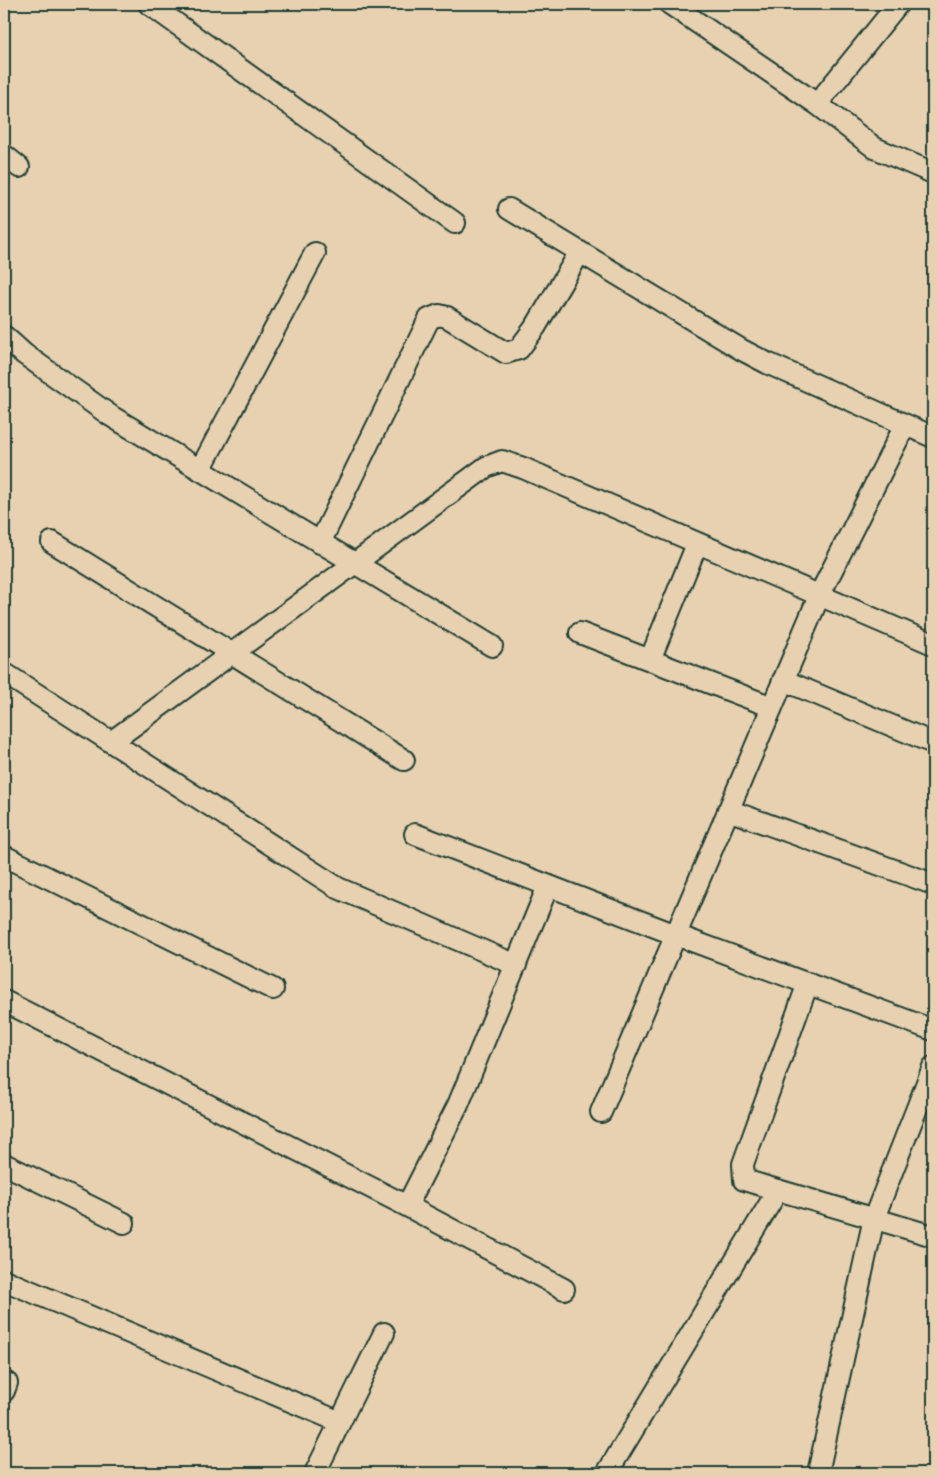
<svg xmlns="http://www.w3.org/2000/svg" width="937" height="1477" viewBox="0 0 937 1477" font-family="'Architects Daughter',sans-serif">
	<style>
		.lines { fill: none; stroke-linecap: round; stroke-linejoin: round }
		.minor-casing { stroke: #1f3d34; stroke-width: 24 }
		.minor { stroke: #e7d1b0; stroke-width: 20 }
	</style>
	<rect width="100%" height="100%" fill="#e7d1b0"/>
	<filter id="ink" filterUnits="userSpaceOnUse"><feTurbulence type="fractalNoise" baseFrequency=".02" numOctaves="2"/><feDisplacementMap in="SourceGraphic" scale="10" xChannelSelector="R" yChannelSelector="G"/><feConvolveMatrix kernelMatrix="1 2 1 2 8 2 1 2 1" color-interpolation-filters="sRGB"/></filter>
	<g filter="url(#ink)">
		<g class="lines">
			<g class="minor-casing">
				<path id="minor" d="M149 4 455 223
					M670 4 817 104 875 148 933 173
					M817 104 898 4
					M4 155 19 167
					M509 209 742 350 767 363 933 437
					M4 336 24 354 111 416 492 646
					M200 470 315 253
					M52 542 404 760
					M320 543 429 319 439 315 447 317 506 353 519 349 536 326 580 252
					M580 633 772 707
					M650 660 697 544
					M4 673 338 888 516 965
					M783 680 933 743
					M111 742 486 467 502 461 523 468 933 644
					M728 810 933 884
					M415 834 676 935 933 1030
					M4 856 273 989
					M808 983 743 1164 744 1180 933 1236
					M4 1001 407 1206 564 1289
					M601 1112 819 596 905 425
					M4 1164 124 1223
					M407 1206 458 1105 548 886
					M4 1280 340 1422
					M4 1391 7 1383
					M315 1473 384 1333
					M607 1473 778 1190
					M818 1473 874 1218 933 1067"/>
			</g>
			<use href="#minor" class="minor"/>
		</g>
	</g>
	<rect width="937" height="1477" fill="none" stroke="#e7d1b0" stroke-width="20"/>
	<rect x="10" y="10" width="917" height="1457" fill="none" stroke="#1f3d34" stroke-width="2" filter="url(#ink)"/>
</svg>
